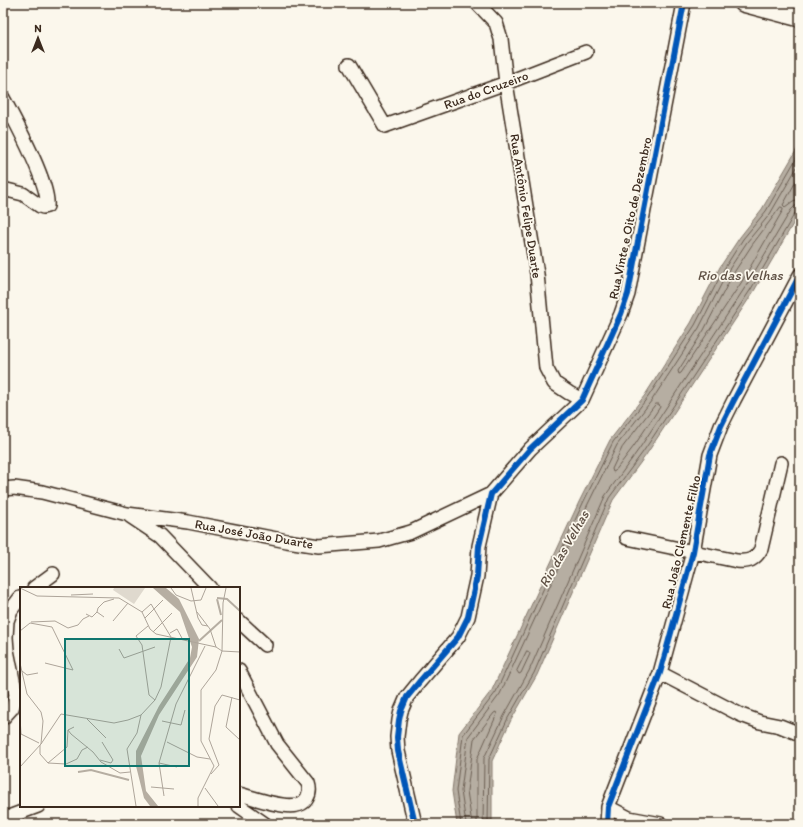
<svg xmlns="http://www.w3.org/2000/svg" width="803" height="827" viewBox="0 0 803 827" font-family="Itim,sans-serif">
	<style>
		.water { fill: #b6aea2; stroke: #85796d }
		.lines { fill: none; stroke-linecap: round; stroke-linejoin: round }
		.shore { stroke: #6c5f53; stroke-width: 1 }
		.minor-casing { stroke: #3b2a1e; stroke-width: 16 }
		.major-casing { stroke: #3b2a1e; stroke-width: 20 }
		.minor { stroke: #fbf7ec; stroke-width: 13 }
		.major { stroke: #fbf7ec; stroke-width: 17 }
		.cycleway-casing { stroke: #fbf7ec; stroke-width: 8 }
		.cycleway { stroke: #0057b8; stroke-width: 6 }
		.labels { text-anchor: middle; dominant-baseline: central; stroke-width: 3.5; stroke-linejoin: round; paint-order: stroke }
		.street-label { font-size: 13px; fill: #3b2a1e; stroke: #fbf7ec }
		.water-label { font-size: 14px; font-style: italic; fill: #605246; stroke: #fbf7ec }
		.inset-river { fill: none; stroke: #b6aea2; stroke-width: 2 }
		.inset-road { fill: none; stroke: #aea59a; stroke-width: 1 }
		.view { fill: #0f766e; fill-opacity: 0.15; stroke: #0f766e; stroke-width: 2 }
		.inset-edge { fill: none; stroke: #3b2a1e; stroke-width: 2 }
	</style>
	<rect width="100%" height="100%" fill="#fbf7ec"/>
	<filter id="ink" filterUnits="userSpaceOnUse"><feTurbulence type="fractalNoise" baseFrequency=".025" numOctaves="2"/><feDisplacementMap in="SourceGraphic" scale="8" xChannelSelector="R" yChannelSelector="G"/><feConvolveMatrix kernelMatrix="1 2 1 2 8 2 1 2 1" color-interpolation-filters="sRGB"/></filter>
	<g filter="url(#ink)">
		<path class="water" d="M800 144V212L754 291 646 455 613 500 537 675 511 720 492 761V824H457L452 791 459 733 492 690 579 502 610 440 645 395 691 323 720 267 740 237 762 209Z"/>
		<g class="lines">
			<path class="shore" d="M800 174 783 205 785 207 793 201 800 199
				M781 207 783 208V210L741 283 681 373 679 374 678 371 704 330 733 274 752 245Z
				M656 404H659L660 407 634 446 615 471 613 472 612 469 622 448Z
				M527 651 529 652 530 654 521 673 519 674 517 671Z
				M461 824 456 791 463 735 496 692 583 503 613 442 648 397 695 325 724 269 743 239 766 211 800 152
				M466 824 461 791 468 737 500 694 587 506 617 445 652 400 699 328 728 271 747 242 770 214 800 162
				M472 824 467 791 474 739 494 713 496 712 497 714 477 759V824
				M483 824 484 758 504 716 529 671 605 496 639 449 746 286 791 210 795 206 800 205
				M488 824 489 759 508 718 534 673 609 498 643 452 751 289 795 213 800 210"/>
			<g class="minor-casing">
				<path id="minor" d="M477 3 496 23 501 39 506 83 537 274 546 368 554 383 569 393 582 400
					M349 65 385 126 506 83 586 52
					M3 98C14 119 50 184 47 206L43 207 40 206 23 194 3 189
					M3 489 14 488 42 492 127 514 188 522 287 541 319 546 379 541 411 532 491 494
					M130 516 160 536 210 588
					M627 538 737 561C749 562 755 560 761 549L781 463
					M34 588 53 574
					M239 621 265 645
					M239 671 277 744 308 783C310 789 310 793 307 798 298 816 254 797 239 794
					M660 673 741 715 760 722 780 726 800 734
					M3 718 12 708 16 695 7 650 6 637 7 621 11 610 20 598
					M239 806 265 824
					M608 807 629 818 661 824
					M3 819 38 806
					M415 824 398 751 397 737 399 720 401 711 407 697 420 681 458 637 468 617 477 576 479 546 491 494 530 449 582 400 621 314 628 294 634 262 684 3
					M607 824 608 807 660 673 693 552 710 455 721 426 734 400 800 275"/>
			</g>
			<g class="major-casing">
				<path id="major" d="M743 3 800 18"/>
			</g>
			<use href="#minor" class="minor"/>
			<use href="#major" class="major"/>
			<g class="cycleway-casing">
				<path id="cycleway" d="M415 824 398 751 397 737 399 720 401 711 407 697 420 681 458 637 468 617 477 576 479 546 491 494 530 449 582 400 621 314 628 294 634 262 684 3
					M607 824 608 807 660 673 693 552 710 455 721 426 734 400 800 275"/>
			</g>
			<use href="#cycleway" class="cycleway"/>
		</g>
	</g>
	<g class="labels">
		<g class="street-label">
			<text transform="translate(486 90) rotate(-20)">Rua do Cruzeiro</text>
			<text transform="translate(526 206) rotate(81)">Rua Antônio Felipe Duarte</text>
			<text transform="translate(630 218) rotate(-78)">Rua Vinte e Oito de Dezembro</text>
			<text transform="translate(254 534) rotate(10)">Rua José João Duarte</text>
			<text transform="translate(681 542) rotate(-77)">Rua João Clemente Filho</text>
		</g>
		<g class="water-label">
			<text x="740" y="275">Rio das Velhas</text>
			<text transform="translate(564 549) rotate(-60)">Rio das Velhas</text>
		</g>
	</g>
	<g transform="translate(20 587)">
		<rect width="220" height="220" fill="#fbf7ec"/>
		<path d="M94 1H125L114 17 93 3Z" fill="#dfd9ce"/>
		<path d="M133 1H146L159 12 179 52 177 70 139 128 121 169 126 204 138 219H130L124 211 116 179V164L139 119 170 71 172 60 160 25Z" fill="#b6aea2"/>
		<path class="inset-river" d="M197 11 207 12 220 24M197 12 201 28M179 54 202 33M58 185 71 183 109 193"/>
		<path class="inset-road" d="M0 1 17 9 99 11 122 25 130 42 136 47 196 60 202 64 196 83 181 103V154L194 179 178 211V219M151 1 156 8 171 14 181 13 186 1M171 1 178 31 182 38 188 39M206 1 203 16 202 64 220 65M51 8 73 7M177 25 190 42 196 60M66 27 72 30 77 25M84 30 77 25 78 21 84 15 94 12M125 31 143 13M93 34 108 16M11 35 35 34 48 41 58 38 63 32 69 29M128 39 116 49 122 58 129 108 135 113M0 44 10 36 32 40 53 83 25 76M133 45 152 26M150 46 157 42 163 53M99 62 104 71 135 60M0 76 7 107 21 125 23 134 21 157 0 180M2 84 7 88 18 86M212 110 206 140 220 153M0 130 1 147 19 156M67 132 86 151M142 134 161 138 165 123M54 140 48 143 51 147 73 165 81 175 100 186 110 185M48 143 47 160 28 176 46 177 57 172 62 163 68 160M147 155 177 170 190 172M21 157 41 127 94 136 108 133 121 128M20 158V167L28 176M80 173 91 176 93 173 82 155M139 176 157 180M191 187 199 178 189 152 195 119 202 108 220 113M131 200 154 202M185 201 198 219M144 209 139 176 156 117 185 59M116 219 107 162 117 146 121 128 135 113 141 100 151 50 131 17 122 25"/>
		<path class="view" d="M45 52H169V179H45Z"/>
		<rect width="220" height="220" class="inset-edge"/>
	</g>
	<rect width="803" height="827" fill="none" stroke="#fbf7ec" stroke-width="16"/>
	<rect x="8" y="8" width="787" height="811" fill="none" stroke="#3b2a1e" stroke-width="1.5" filter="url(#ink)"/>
	<g transform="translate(38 38)" stroke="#fbf7ec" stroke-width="3" paint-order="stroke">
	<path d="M0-3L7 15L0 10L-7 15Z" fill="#3b2a1e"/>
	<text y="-6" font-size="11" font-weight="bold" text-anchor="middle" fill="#3b2a1e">N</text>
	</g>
</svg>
